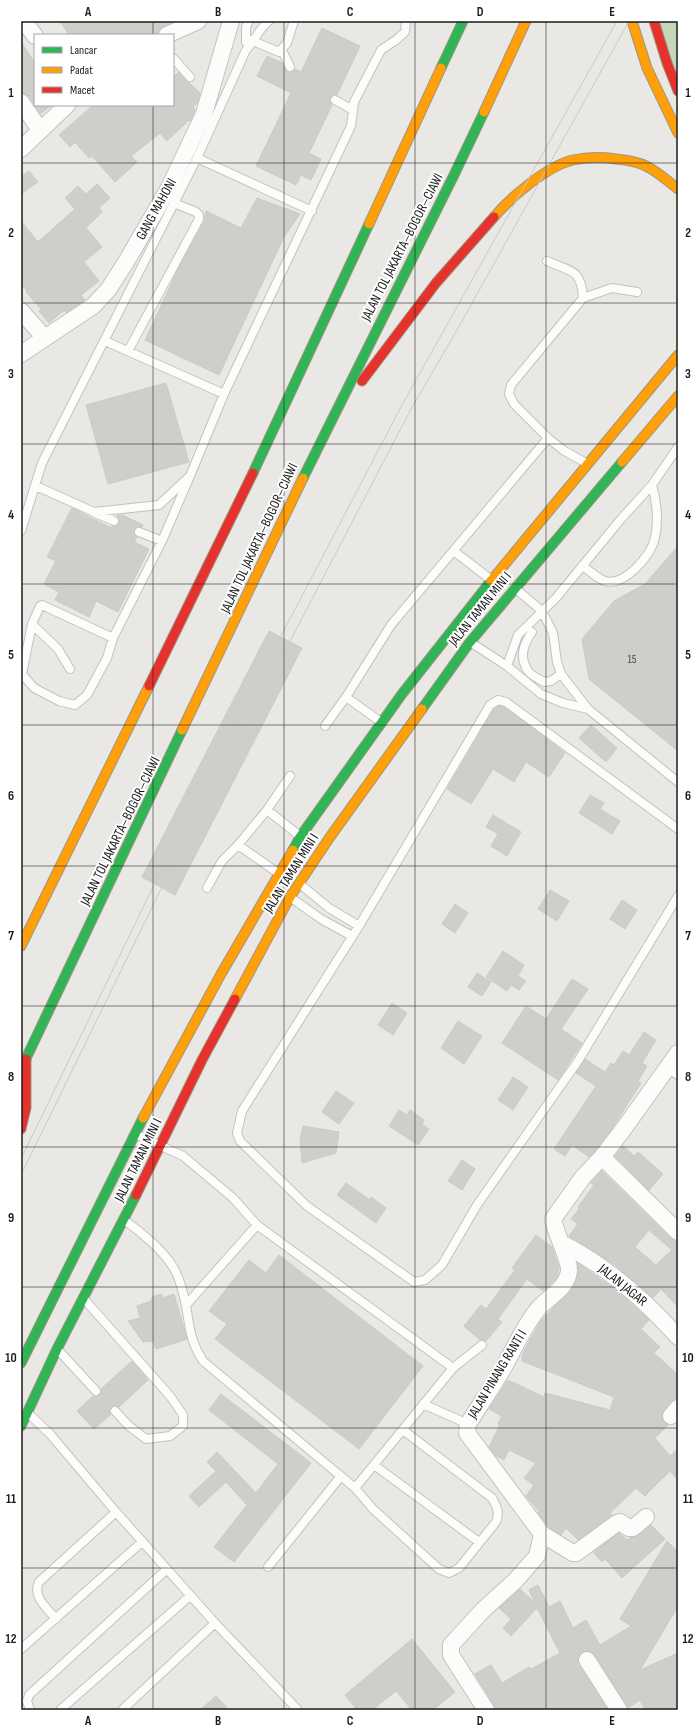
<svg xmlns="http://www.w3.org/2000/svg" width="699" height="1731" viewBox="0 0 699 1731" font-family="'Sofia Sans Condensed',sans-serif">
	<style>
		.forest { fill: #c4d7ba }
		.building { fill: #d0cecb; stroke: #cccac6; fill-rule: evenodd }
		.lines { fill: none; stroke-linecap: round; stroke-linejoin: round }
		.lane-casing { stroke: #c2c2c0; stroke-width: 10 }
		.street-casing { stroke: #c2c2c0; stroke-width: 18 }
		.fast-casing { stroke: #9e9682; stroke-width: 11 }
		.slow-casing { stroke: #9e9682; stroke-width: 11 }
		.jam-casing { stroke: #9e9682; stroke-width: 11 }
		.lane { stroke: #fcfcfb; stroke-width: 8 }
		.street { stroke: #fcfcfb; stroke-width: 16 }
		.fast { stroke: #30b455; stroke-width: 9 }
		.slow { stroke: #ff9f0a; stroke-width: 9 }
		.jam { stroke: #e5322d; stroke-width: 9 }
		.tram { stroke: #c9c9c8; stroke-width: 1 }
		.grid { fill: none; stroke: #1b1b1b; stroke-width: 1; stroke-opacity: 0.55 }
		.labels { text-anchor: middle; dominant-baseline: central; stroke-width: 4; stroke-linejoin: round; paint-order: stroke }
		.number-label { font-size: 12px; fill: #484847 }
		.street-label { font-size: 14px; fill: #1b1b1b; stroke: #fff }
		.neatline { fill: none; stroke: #1b1b1b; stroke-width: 1.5 }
		.grid-label { font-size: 13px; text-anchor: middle; font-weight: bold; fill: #1b1b1b }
	</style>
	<rect width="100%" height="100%" fill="#e9e8e4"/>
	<path class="forest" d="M654 21H678V91Z"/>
	<path class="building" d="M60 21H175L163 27 155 35H69Z
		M322 28 360 46 337 95H333L330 98V102L332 105 309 153 321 159 311 180 301 175 296 185 256 166 291 93 257 76 267 56 282 63 287 72H292L295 69 301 72Z
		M21 42 35 63V105H52L40 114 29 96 21 93Z
		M179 72 200 93 197 103 193 107 195 110 190 121 189 120 167 141 160 133 131 156 137 162 115 182 92 156 89 158 75 142 70 147 59 135 93 105H173V77Z
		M29 171 38 182 21 194V177Z
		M97 184 110 198 99 208 102 212 86 228 102 247 84 262 99 281 81 295 85 300 66 313 64 310 49 323 39 311 42 310 26 292 27 291 21 284V221L38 242 75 209 65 198 78 186 86 194Z
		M257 198 300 214 284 237 219 375 145 340 181 263 204 222 206 211 241 228Z
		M166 383 189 462 108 484 86 405Z
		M72 508 111 528 112 526 118 525 119 520 117 516 122 515 143 525 142 527H138L134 530V533L137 537 134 542 149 549 118 612 96 601 89 617 55 600 59 592 44 584 56 561 47 557Z
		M678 546V751L589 679 582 639 614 601 645 584Z
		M269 631 302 648 175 895 142 877Z
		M499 706 504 707 565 753 549 777 526 762 514 782 493 769 471 804 447 789 494 709Z
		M591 725 617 748 606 762 579 738Z
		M590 795 604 803 600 809 620 821 612 834 579 813Z
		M493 815 521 832 507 856 491 846 498 834 486 827Z
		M550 890 569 901 557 921 538 909Z
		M622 900 637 910 625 929 610 919Z
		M455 904 468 913 455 933 442 924Z
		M503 951 524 965 518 976 526 981 519 990 511 985 507 991 486 977Z
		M477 973 491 982 482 996 468 987Z
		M572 979 588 989 561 1029 582 1043 558 1080 502 1043 526 1006 546 1019Z
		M392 1003 407 1013 393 1035 378 1025Z
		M458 1021 482 1036 464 1064 441 1048Z
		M644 1032 656 1040 642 1063 647 1066 638 1081 641 1083 611 1130 595 1151 589 1157 572 1145 565 1156 554 1149 596 1086 576 1073 585 1059 605 1072 611 1063 614 1065 623 1051 629 1055Z
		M513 1077 528 1087 513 1110 498 1100Z
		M336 1091 354 1103 339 1124 322 1112Z
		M399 1110 407 1115 410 1110 424 1120 422 1124 429 1129 418 1145 389 1126Z
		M303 1126 339 1132 336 1153 302 1163 300 1140Z
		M623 1146 634 1156 638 1152 663 1174 649 1190 615 1156Z
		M462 1160 475 1169 462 1190 448 1181Z
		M602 1171 671 1239 678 1241V1307L661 1289 653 1298 615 1265 569 1236 578 1224 571 1219 579 1209 578 1207 594 1185 591 1183ZM649 1230 672 1250 656 1265 635 1247Z
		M346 1183 370 1200 371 1197 386 1208 376 1223 337 1195Z
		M536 1235 552 1247 559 1268 557 1278 543 1291 527 1279 498 1319 502 1322 486 1341 480 1340 464 1326 481 1305 486 1309 515 1270 512 1268Z
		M279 1255 423 1366 359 1449 215 1339 227 1324 209 1311 249 1260 266 1273Z
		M578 1263 618 1292 649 1320 641 1329 660 1347 654 1353 678 1375V1399L671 1401 664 1410 662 1419 668 1425 655 1438 670 1456 678 1449V1480L670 1471 645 1496 636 1488 610 1513 612 1515 578 1540 566 1528 561 1535 549 1527 538 1513 539 1511 526 1496 534 1485 524 1478 536 1463 509 1450 504 1460 496 1456 489 1447 500 1425 498 1424 502 1416 489 1409 508 1380 544 1397 545 1393 610 1410 614 1397 522 1361V1356L526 1347 541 1321 573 1287 578 1273Z
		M162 1294 163 1298 174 1294 187 1339 156 1349 153 1341 143 1342 128 1321 140 1318 137 1306 151 1301 152 1297Z
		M132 1361 148 1380 119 1407H112L110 1410 111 1414 94 1429 77 1411 93 1396 99 1395 101 1389Z
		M221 1394 311 1463 234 1562 214 1547 247 1505 226 1482 199 1507 189 1496 216 1471 207 1462 217 1452 256 1493 278 1464 209 1410Z
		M651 1525 665 1539 622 1578 605 1559 602 1562 593 1552 619 1533 627 1540 630 1538 639 1535Z
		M667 1541 678 1552V1606L640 1670 678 1653V1706L669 1710H645L640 1700 628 1708 595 1655 587 1651 582 1652 579 1655 578 1660 579 1665 608 1710H495L494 1705 475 1674 491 1665 502 1683 529 1667 531 1669 560 1653 537 1608 511 1636 503 1628 511 1619 499 1608 520 1589 535 1603 529 1590 538 1585 549 1607 560 1601 573 1628 586 1620 600 1645 631 1626 620 1619Z
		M412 1639 455 1692 433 1710H412L396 1691 372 1710H357L345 1695Z
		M216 1696 229 1710H200Z"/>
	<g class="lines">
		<g class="lane-casing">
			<path id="lane" d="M246 38 279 52 287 43 294 21
				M246 42V27L249 21
				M282 50 290 67
				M173 58 190 77
				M335 100 353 110
				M197 158 312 211
				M547 261C571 272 581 268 583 298L511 385 509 394 514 404 548 438
				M583 298 612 288 637 292
				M105 341 224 394 351 126 354 102 381 50 396 40 405 32 406 21
				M128 351 199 219V215L196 212 174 203
				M36 486 94 512 159 505 190 476 224 394
				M95 513 114 521
				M21 531 42 463 197 158 246 50C255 41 259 28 269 21
				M139 532 162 541
				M455 552 490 579
				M582 566C589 570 598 579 605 581 624 587 650 556 654 541 659 524 657 502 652 485
				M516 589 542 611 553 633 557 662 561 674 588 709
				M32 624 58 649 70 669
				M532 632C523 645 519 657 528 671 531 676 540 679 544 682L551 681 561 674
				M113 638 107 658 87 695 75 705 59 701 34 688 22 674 32 624 40 606 42 605 113 638 162 541 190 476
				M470 642 507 666 541 694 563 703 588 709 678 782
				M507 666 518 635 556 598 621 519 652 485 678 447
				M346 697 381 722
				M325 726 346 697 391 625 548 438 563 450 586 463
				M267 810 300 836
				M678 829 506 702 498 700 490 705 359 926 242 1111 237 1133 240 1141 307 1206 414 1282 425 1280 442 1265 477 1205 578 1061 678 896
				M238 845 278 873
				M300 884 329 908 359 926
				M207 888 222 861 238 845 267 810 290 776
				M290 897 321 919 352 936
				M666 1067 678 1075
				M124 1220C140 1231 163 1250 173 1267 179 1276 184 1295 186 1306 190 1328 190 1341 203 1361L355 1488 453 1368 257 1225 233 1198 183 1156 135 1134
				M84 1299 170 1396 183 1415V1426L170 1436 146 1439 129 1426 115 1411
				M186 1305 257 1225
				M59 1351 96 1391
				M453 1368 482 1345
				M423 1404 468 1424
				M28 1413 50 1434 116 1512 215 1623 298 1710
				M374 1465 479 1542
				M355 1488 373 1509 439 1569 449 1573 459 1568 496 1522C500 1513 497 1507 492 1498L403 1430
				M268 1567 341 1476
				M56 1619C47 1608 32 1597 39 1582L116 1512
				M21 1649 142 1542
				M30 1710 27 1701 29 1695 166 1570
				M60 1710 190 1596
				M122 1710 215 1623"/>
		</g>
		<g class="street-casing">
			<path id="street" d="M29 28 35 36
				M167 35 198 21
				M21 102 40 130
				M21 149 67 105
				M21 311 45 338
				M21 354 93 306 108 290 126 262 169 188 204 114 231 21
				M602 1157 678 1232
				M561 1243C607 1266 644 1299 678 1337
				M671 1416 678 1408
				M542 1534 573 1553H576L617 1523 620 1522 629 1528H633L646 1517
				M587 1660 619 1710
				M486 1710 451 1655V1645L483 1610 515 1581 537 1556 542 1534 467 1433 468 1424C480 1405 493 1386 504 1367 515 1347 524 1326 538 1309 548 1297 567 1289 569 1271 570 1261 555 1232 553 1219L583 1177 602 1157 622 1131 678 1053"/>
		</g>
		<g class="fast-casing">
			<path id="fast" d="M441 68 463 21
				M253 473 369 224
				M303 478 454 175 484 112
				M422 709 470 642 622 462
				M293 850 300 837 402 694 491 581
				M21 1069 182 730
				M21 1363 143 1118
				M21 1426 57 1349 136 1195"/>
		</g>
		<g class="slow-casing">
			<path id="slow" d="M632 21 647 68 678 133
				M484 112 526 21
				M494 217C511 197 547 166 573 160 587 157 602 157 616 159 626 160 636 161 646 166 658 172 668 181 678 189
				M369 224 441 68
				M622 462 678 396
				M491 581 678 355
				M182 730 303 478
				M21 946 149 686
				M235 999 290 897 330 837 422 709
				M143 1118 221 974 293 850"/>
		</g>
		<g class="jam-casing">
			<path id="jam" d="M654 21 667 63 678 91
				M362 381 436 283 494 217
				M149 686 253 473
				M21 1129 26 1108V1059
				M136 1195 202 1060 235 999"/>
		</g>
		<use href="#lane" class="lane"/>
		<use href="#street" class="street"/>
		<use href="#fast" class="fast"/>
		<use href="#slow" class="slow"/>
		<use href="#jam" class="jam"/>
		<path class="tram" d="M21 1159 153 887 281 636 402 405 617 21
			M21 1175 160 891 411 409 461 323 629 21"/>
	</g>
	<path class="grid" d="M153 21V35M284 21V1710M415 21V1710M546 21V1710M153 105V1710M21 163H678M21 303H678M21 444H678M21 584H678M21 725H678M21 866H678M21 1006H678M21 1147H678M21 1287H678M21 1428H678M21 1568H678"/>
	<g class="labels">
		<g class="number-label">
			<text x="632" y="659">15</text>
		</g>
		<g class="street-label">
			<text transform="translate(156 209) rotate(-61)">GANG MAHONI</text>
			<text transform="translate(402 247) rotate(-63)">JALAN TOL JAKARTA–BOGOR–CIAWI</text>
			<text transform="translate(259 538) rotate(-65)">JALAN TOL JAKARTA–BOGOR–CIAWI</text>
			<text transform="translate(480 609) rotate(-51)">JALAN TAMAN MINI I</text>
			<text transform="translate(120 831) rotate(-64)">JALAN TOL JAKARTA–BOGOR–CIAWI</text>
			<text transform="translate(291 873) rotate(-58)">JALAN TAMAN MINI I</text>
			<text transform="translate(138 1160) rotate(-64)">JALAN TAMAN MINI I</text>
			<text transform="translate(623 1285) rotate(39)">JALAN JAGAR</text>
			<text transform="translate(497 1374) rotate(-59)">JALAN PINANG RANTI I</text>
		</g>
	</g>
	<rect width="699" height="1731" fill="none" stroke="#ffffff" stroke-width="44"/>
	<rect x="34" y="34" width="140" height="72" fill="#ffffff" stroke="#a4a4a4"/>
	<rect x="42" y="47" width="20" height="6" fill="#30b455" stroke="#a4a4a4"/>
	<text x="70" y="54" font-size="12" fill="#1b1b1b">Lancar</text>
	<rect x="42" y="67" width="20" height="6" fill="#ff9f0a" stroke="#a4a4a4"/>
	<text x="70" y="74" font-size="12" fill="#1b1b1b">Padat</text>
	<rect x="42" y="87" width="20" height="6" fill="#e5322d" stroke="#a4a4a4"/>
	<text x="70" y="94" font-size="12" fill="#1b1b1b">Macet</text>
	<rect x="22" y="22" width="655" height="1687" class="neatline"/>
	<g class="grid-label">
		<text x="88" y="16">A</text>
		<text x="218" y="16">B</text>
		<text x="350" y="16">C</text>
		<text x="480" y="16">D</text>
		<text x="612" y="16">E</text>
		<text x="11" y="97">1</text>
		<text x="688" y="97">1</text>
		<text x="11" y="237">2</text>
		<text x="688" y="237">2</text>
		<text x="11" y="378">3</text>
		<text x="688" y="378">3</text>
		<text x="11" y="519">4</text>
		<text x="688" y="519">4</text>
		<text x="11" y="659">5</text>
		<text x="688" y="659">5</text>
		<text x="11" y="800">6</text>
		<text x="688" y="800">6</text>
		<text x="11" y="940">7</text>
		<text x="688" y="940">7</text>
		<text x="11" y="1081">8</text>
		<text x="688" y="1081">8</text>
		<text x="11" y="1222">9</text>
		<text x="688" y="1222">9</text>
		<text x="11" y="1362">10</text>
		<text x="688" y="1362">10</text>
		<text x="11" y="1503">11</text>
		<text x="688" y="1503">11</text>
		<text x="11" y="1643">12</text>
		<text x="688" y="1643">12</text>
		<text x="88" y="1725">A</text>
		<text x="218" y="1725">B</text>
		<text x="350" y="1725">C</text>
		<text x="480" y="1725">D</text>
		<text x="612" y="1725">E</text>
	</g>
</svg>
